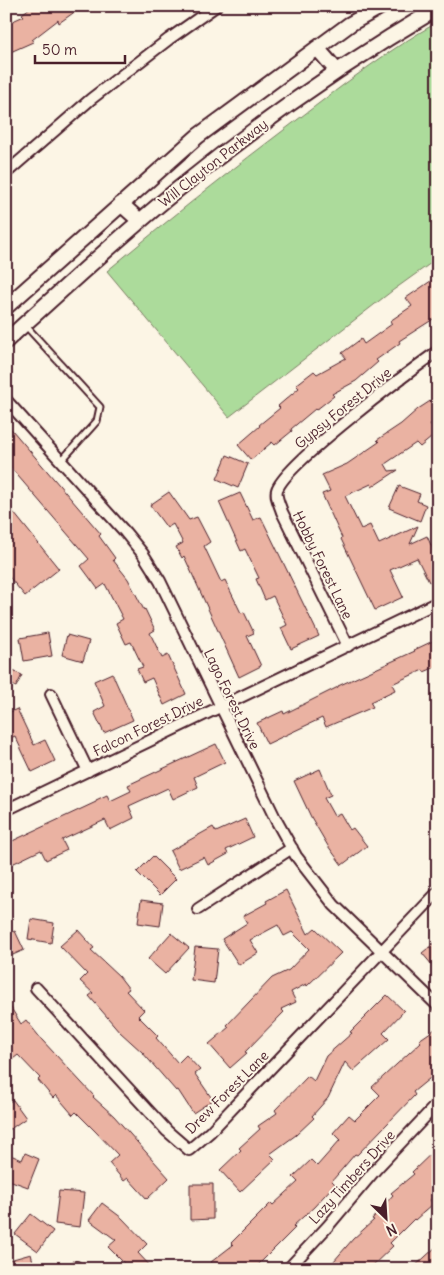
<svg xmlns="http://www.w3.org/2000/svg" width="444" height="1275" viewBox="0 0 444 1275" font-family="Delius,sans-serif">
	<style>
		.green { fill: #acdb9b; stroke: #7b7d63 }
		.building { fill: #eab2a2; stroke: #4a1f2b }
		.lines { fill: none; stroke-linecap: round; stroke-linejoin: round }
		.service-casing { stroke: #4a1f2b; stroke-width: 9 }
		.minor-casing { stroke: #4a1f2b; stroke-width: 14 }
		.secondary-casing { stroke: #4a1f2b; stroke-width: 18 }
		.service { stroke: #fcf5e5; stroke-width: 5 }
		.minor { stroke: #fcf5e5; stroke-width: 10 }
		.secondary { stroke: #fcf5e5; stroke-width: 14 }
		.labels { text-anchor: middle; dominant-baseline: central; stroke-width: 4; stroke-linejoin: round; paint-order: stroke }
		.street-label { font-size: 14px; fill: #4a1f2b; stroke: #fcf5e5 }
	</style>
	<rect width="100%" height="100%" fill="#fcf5e5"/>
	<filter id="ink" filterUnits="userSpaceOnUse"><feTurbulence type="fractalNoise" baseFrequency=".02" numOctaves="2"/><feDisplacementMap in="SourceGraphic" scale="10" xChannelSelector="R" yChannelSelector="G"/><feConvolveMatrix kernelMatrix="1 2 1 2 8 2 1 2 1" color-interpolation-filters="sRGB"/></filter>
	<g filter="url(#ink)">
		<path class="green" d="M438 22V258L392 291 229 417 107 271C169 219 232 169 297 120 343 85 388 50 438 22Z"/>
		<path class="building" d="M32 6H83L59 23 58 20 32 40 33 42 6 54V24L24 16 22 14Z
			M438 276V316L399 341 400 343 376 360 378 362 356 381 332 394 334 396 316 410 315 409 291 429 292 431 275 445 272 442 251 460 238 445 260 426 259 425 280 408 278 406 299 388 296 385 314 371 317 374 346 358 342 353 361 339 364 344 392 324 390 321 412 306 406 298Z
			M438 396V419L430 424 437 433 420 447 416 443 385 464 389 471 398 470 372 487 371 484 345 496 361 529 370 525 379 544 418 526 410 544 427 536 435 554 438 553V578L429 582 417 558 390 570 403 597 375 610 341 539 342 538 322 494 330 491 322 475 347 464 379 442 377 440 401 424 418 409Z
			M6 423 101 534 99 536 115 558 113 560 128 579 144 610 145 609 155 630 150 633 162 658 168 655 186 694 164 705 152 678 143 682 137 669 143 667 131 642 126 644 116 623 123 619 105 584 98 589 81 566 89 559 6 462Z
			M227 455 248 464 238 488 217 479Z
			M399 486 420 494 417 501 426 505 420 521 389 508Z
			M169 492 189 520 197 517 210 542 204 546 221 582 225 580 241 613 244 612 254 633 247 636 261 666 239 677 184 556 182 558 176 547 183 543 173 524 167 528 150 505Z
			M240 493 253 520 261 517 319 636 291 649 281 628 287 625 273 596 265 600 256 579 259 578 245 549 241 551 219 502Z
			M6 503 59 569 25 596 6 573Z
			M48 633 52 656 24 661 20 638Z
			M67 635 89 641 83 661 62 655Z
			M435 640 438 646V666L424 672 423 670 392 684 395 690 370 702 373 707 326 727 322 718 267 744 257 723 283 711 284 714 338 687V686L415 651 414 650Z
			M6 668 22 675 16 687 6 682Z
			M112 673 133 720 104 733 94 712 105 706 94 681Z
			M17 709 34 745 45 740 55 761 32 772 15 736 6 740V714Z
			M216 744 225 762 194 777 198 787 173 799 168 788 129 806 134 818 110 830 105 820 62 840 67 850 46 860 41 850 10 865 6 857V844L96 802V800L107 795 110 801 131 791 128 785Z
			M320 769 331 795 324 798 334 816 340 813 350 830 353 828 367 846 342 865 328 846 311 817 294 781Z
			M245 819 253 837 226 850 228 854 208 865 204 857 179 869 170 851 213 827 216 832Z
			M153 856 176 879 160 895 137 872Z
			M286 890 308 934 315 928 341 953 307 986 306 984 291 992 296 1002 281 1009 284 1012 245 1052 247 1053 230 1068 209 1044 229 1027 227 1025 272 978 289 970 309 949 292 932 284 936 278 925 250 940 258 953 239 965 222 939 247 923 243 916 267 903 266 901Z
			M141 900 163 903 160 926 138 923Z
			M31 919 54 923 51 943 28 939Z
			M78 930 94 948 91 950 119 976 129 989 126 991 144 1010 138 1016 158 1036 156 1038 178 1063 186 1055 200 1070 195 1074 213 1100 193 1113 178 1090 176 1091 142 1052 120 1032 89 996 93 993 80 981 87 974 60 946Z
			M15 931 24 950 6 958V935Z
			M171 933 189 948 165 974 148 959Z
			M438 940V972L422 953Z
			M195 947 218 949 214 983 191 980Z
			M387 995 404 1011 383 1033 389 1039 353 1071 345 1062 328 1098 312 1116 314 1118 296 1135 270 1154 275 1159 240 1192 220 1170 241 1150 239 1148 260 1129 258 1126 277 1113 275 1110 308 1076 314 1081 326 1056 352 1033 350 1032Z
			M6 1000 21 1024 26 1020 42 1040 94 1096 93 1097 114 1116 169 1178 147 1199 128 1178 124 1181 109 1163 118 1155 95 1131 76 1112 73 1115 56 1095 53 1098 38 1080 40 1078 18 1055 13 1059 6 1050Z
			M438 1027V1066L432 1070 435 1074 413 1092 415 1095 357 1155 355 1154 332 1181 335 1184 314 1207 293 1226 295 1228 254 1269H217L211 1262 233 1245 231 1243 271 1203 273 1205 298 1182 293 1177 311 1160 317 1166 340 1140 333 1133 349 1115 355 1120 380 1095 372 1087 421 1042 419 1040Z
			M13 1100 26 1118 6 1132V1104Z
			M438 1147V1193L430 1200 433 1204 415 1220 414 1219 390 1243 393 1246 369 1269H327L353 1239 374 1220 372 1219 393 1195 391 1193 414 1174 412 1172Z
			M6 1153 22 1160 25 1153 39 1159 28 1187 6 1179Z
			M190 1184H213V1219L190 1220Z
			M59 1191 84 1193 80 1227 55 1224Z
			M102 1203 122 1218 147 1244 138 1253 153 1269H130L108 1247 116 1240 89 1220Z
			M31 1214 53 1231 38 1251 15 1234Z
			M438 1245V1269H412Z
			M31 1254 35 1269H6V1261Z"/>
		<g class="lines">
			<g class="service-casing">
				<path id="service" d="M25 325 100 407 97 421 62 460"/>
			</g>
			<g class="minor-casing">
				<path id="minor" d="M6 173 91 99 169 39 216 6
					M6 400 125 532 143 554 160 581 276 820 296 856 334 905 438 1006
					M348 646 282 512C280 505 275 497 277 490 285 464 410 371 438 351
					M51 694 88 771
					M6 810 438 602
					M198 909 292 848
					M36 988 167 1131 189 1150 210 1132 438 892
					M76 1267 77 1269
					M288 1269 328 1226 376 1169 438 1103"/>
			</g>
			<g class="secondary-casing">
				<path id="secondary" d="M317 48 337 71
					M121 204 140 221
					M6 307 198 136 350 24 382 6
					M6 341C62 290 118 238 177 190 259 123 346 62 438 8"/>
			</g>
			<use href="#service" class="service"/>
			<use href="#minor" class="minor"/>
			<use href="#secondary" class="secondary"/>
		</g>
	</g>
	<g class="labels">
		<g class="street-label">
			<text transform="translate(213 163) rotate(-38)">Will Clayton Parkway</text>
			<text transform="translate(343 408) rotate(-39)">Gypsy Forest Drive</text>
			<text transform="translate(323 565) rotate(64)">Hobby Forest Lane</text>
			<text transform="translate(232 699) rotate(64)">Lago Forest Drive</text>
			<text transform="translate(148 726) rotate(-26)">Falcon Forest Drive</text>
			<text transform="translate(227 1092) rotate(-45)">Drew Forest Lane</text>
			<text transform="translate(352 1177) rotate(-48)">Lazy Timbers Drive</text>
		</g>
	</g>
	<rect width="444" height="1275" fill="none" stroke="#fcf5e5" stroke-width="25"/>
	<rect x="12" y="12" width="419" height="1250" fill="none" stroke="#4a1f2b" stroke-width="2" filter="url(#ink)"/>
	<g transform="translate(386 1218) rotate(155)" stroke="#fcf5e5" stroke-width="4" paint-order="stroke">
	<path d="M0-4L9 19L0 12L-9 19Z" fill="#4a1f2b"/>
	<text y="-8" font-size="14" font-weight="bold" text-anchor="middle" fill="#4a1f2b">N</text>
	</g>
	<path d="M35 55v8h90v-8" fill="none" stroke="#4a1f2b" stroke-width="2.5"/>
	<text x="42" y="55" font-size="15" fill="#4a1f2b" stroke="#fcf5e5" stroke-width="4" paint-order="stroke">50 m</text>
</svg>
